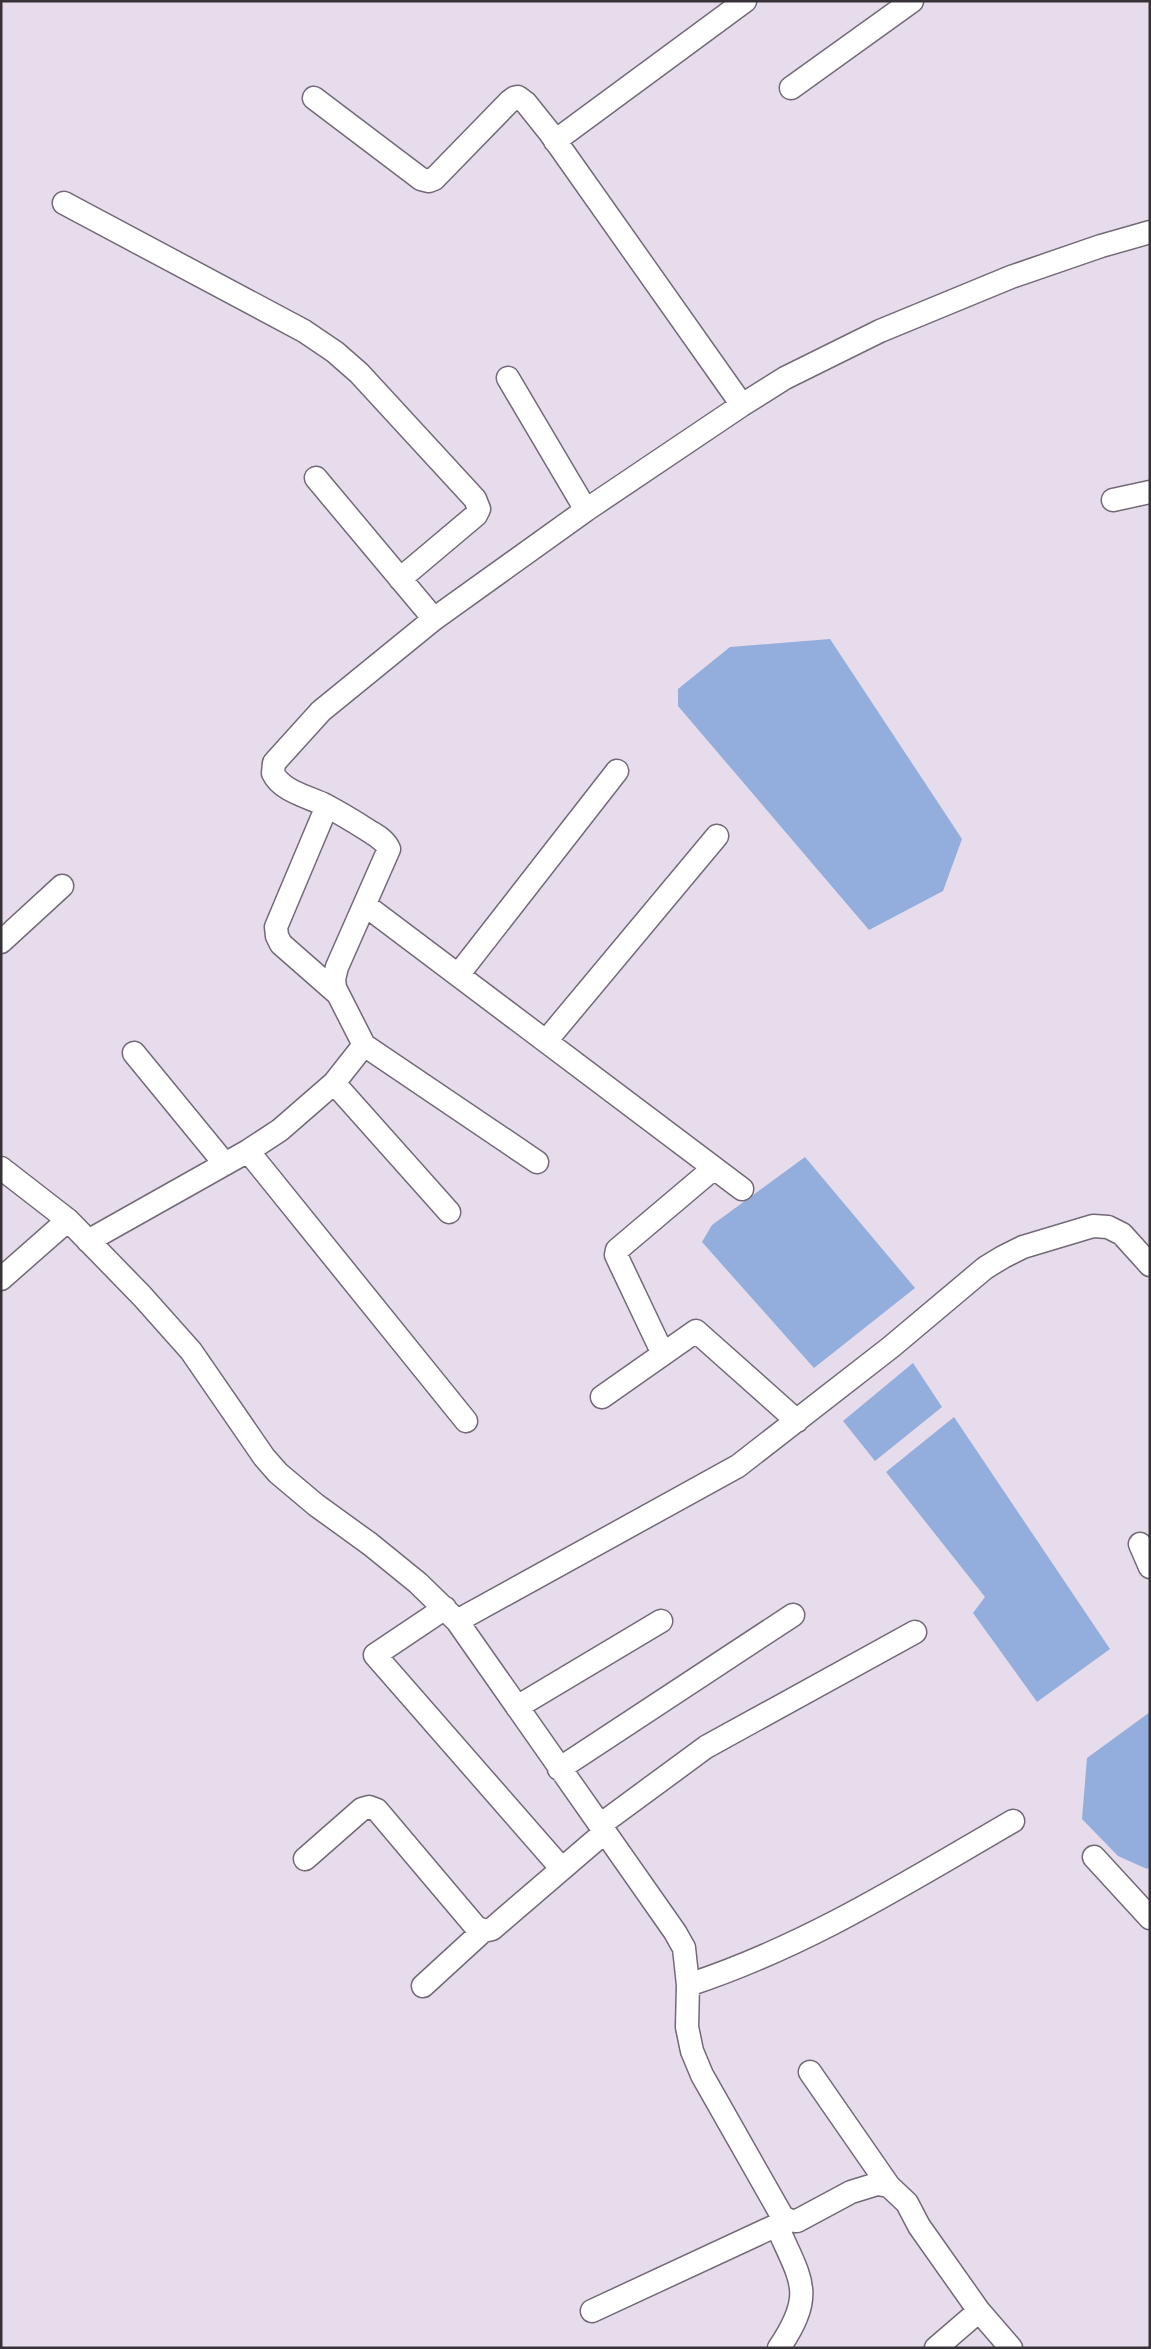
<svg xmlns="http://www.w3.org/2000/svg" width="1151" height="2349" viewBox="0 0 1151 2349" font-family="'Playfair Display',serif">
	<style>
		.water { fill: #93aedc }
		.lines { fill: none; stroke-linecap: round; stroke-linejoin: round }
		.minor-casing { stroke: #736977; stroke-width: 25 }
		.minor { stroke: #fff; stroke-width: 22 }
	</style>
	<rect width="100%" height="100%" fill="#e7dcec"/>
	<path class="water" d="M830 639 962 839 943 891 869 930 678 706V689L730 647Z
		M805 1157 915 1288 814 1368 702 1242 712 1225Z
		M913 1363 942 1407 875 1461 843 1421Z
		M954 1417 1110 1649 1037 1702 973 1613 985 1597 886 1472Z
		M1150 1712V1866L1147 1869 1118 1856 1082 1819 1087 1758Z"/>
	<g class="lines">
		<g class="minor-casing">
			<path id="minor" d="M791 88 912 1
				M314 98 421 179 429 181 434 179 510 101 514 98 518 97 526 103 550 133 742 405
				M555 141 745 1
				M64 203 304 331 335 352 359 373 475 499 479 509 476 515 400 579
				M508 378 586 510
				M316 478 434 619
				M1113 500 1150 492
				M327 806 276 927 277 936 281 944 338 994
				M365 905 742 1189
				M1 942 62 886
				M458 975 617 771
				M546 1041 717 836
				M364 1045 537 1162
				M134 1053 225 1164
				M334 1083 449 1212
				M248 1151 466 1421
				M1 1168 68 1220 142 1296 191 1351 264 1457 278 1473 316 1505 370 1544 418 1583 457 1621 675 1932 684 1948 688 1985 687 2027 692 2051 702 2075 782 2216 788 2220 797 2221 851 2192 877 2184 889 2186 907 2203 919 2226 979 2311 1011 2348
				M88 1241 248 1151 280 1130 334 1083 364 1045 335 988 334 979 337 967 389 849C385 840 377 836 369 831 355 822 340 813 325 805 309 797 281 791 273 773L274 763 321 711 434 619 586 510 742 405 785 378 880 331 1011 277 1101 246 1150 232
				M1 1279 68 1220
				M663 1354 616 1255 617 1250 714 1168
				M602 1397 696 1331 797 1421
				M1140 1544 1150 1567
				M445 1608 375 1655 562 1869
				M457 1621 738 1466 891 1347 985 1268 1003 1257 1023 1247 1093 1226 1108 1227 1122 1234 1150 1265
				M517 1707 661 1621
				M559 1769 793 1615
				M600 1825 706 1747 915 1632
				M1094 1857 1150 1918
				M305 1859 362 1809 369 1807 377 1810 475 1926 483 1931 492 1929 605 1832
				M688 1985C807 1946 906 1883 1013 1821
				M423 1986 483 1931
				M810 2072 889 2186
				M777 2226C801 2281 816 2293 779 2348
				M592 2311 788 2220
				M936 2348 979 2311"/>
		</g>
		<use href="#minor" class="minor"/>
	</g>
	<rect width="1151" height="2349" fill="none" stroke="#363238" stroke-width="5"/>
</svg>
